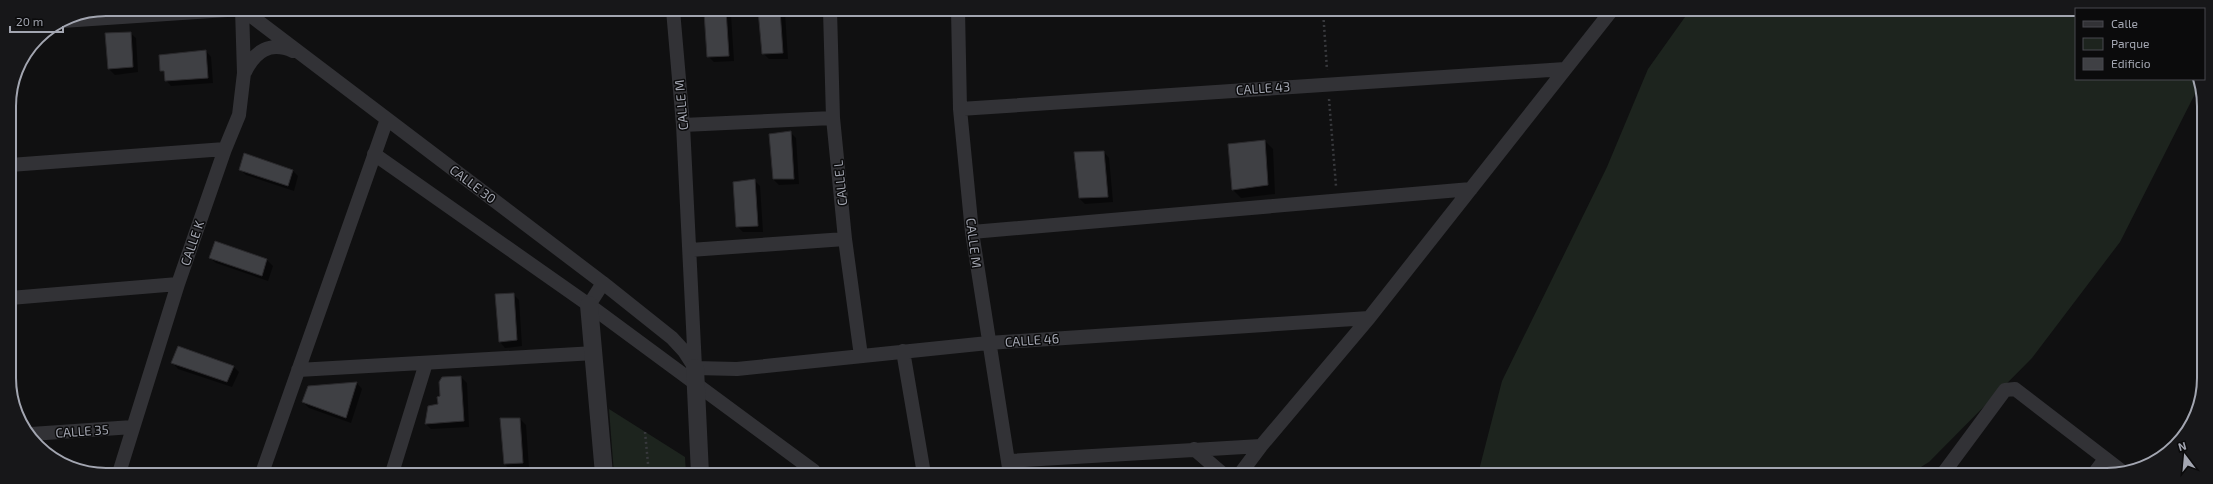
<svg xmlns="http://www.w3.org/2000/svg" width="2213" height="484" viewBox="0 0 2213 484" font-family="'Exo 2',sans-serif">
	<style>
		.green { fill: #1d241e }
		.shadow { fill: #0007 }
		.building { fill: #3f4044; stroke: #2b2a2d }
		.lines { fill: none; stroke-linecap: round; stroke-linejoin: round }
		.path { stroke: #38393d; stroke-width: 2.5; stroke-dasharray: 2 3; stroke-linecap: butt }
		.minor { stroke: #323236; stroke-width: 14 }
		.tertiary { stroke: #323236; stroke-width: 18 }
		.labels { text-anchor: middle; dominant-baseline: central; stroke-width: 3; stroke-linejoin: round; paint-order: stroke }
		.street-label { font-size: 13px; fill: #a3a6b1; stroke: #0b0b0c }
		.rim { fill: none; stroke: #a3a6b1; stroke-width: 2 }
	</style>
	<rect width="100%" height="100%" fill="#101011"/>
	<path class="green" d="M1690 10 2076 11V79H2198L2200 84 2120 242 2032 358 1929 462 1908 475 1478 474 1502 381 1607 167 1648 69Z
		M609 409 685 457 686 474H614Z"/>
	<path class="shadow" d="M273 9H296L274 11Z
		M725 10 731 15 734 61 714 62 708 56 705 13Z
		M759 10H782L785 13 788 59H769L763 53Z
		M130 33 136 38 138 72 115 75 109 69 106 34Z
		M206 51 211 57 213 83 171 86 166 80V75L161 70Z
		M790 132 796 138 799 184 779 185 773 179Z
		M1265 141 1273 149 1275 194 1241 198 1233 190Z
		M1104 152 1109 158 1113 202 1085 204 1079 198Z
		M240 169 293 171 298 176 294 191 246 175Z
		M754 180 760 186 763 232H743L737 226Z
		M216 243 267 260 273 266 268 281 216 263 210 258Z
		M513 294 519 300 522 346 505 348 500 342Z
		M173 363 233 366 239 372 232 387 178 369Z
		M461 377 467 383 469 427 431 429 426 424 439 405 442 397Z
		M357 383 362 389 351 423 309 408 303 402 309 387Z
		M520 419 526 425 529 468 510 470 505 464Z"/>
	<path class="building" d="M726 10 729 56 707 57 704 12Z
		M758 10H780L783 53 762 54Z
		M131 32 133 67 108 69 105 33Z
		M206 50 208 78 165 81 164 71H160L159 55Z
		M791 131 794 179H773L769 134Z
		M1265 140 1268 185 1232 190 1228 144Z
		M1104 151 1108 197 1079 198 1074 152Z
		M244 153 293 170 288 186 239 170Z
		M755 179 758 226 736 227 733 182Z
		M215 241 267 259 262 276 209 258Z
		M514 293 517 340 499 342 495 294Z
		M178 346 234 366 227 382 171 363Z
		M461 376 464 421 425 424 428 406 438 404 437 397 440 396 439 382 442 377Z
		M357 382 346 418 302 402 308 386Z
		M500 418H520L523 463 504 464Z"/>
	<g class="lines">
		<path class="path" d="M1323 10 1327 70
			M1329 99 1336 186
			M645 432 649 474"/>
		<path class="minor" d="M242 9 603 283 672 338 684 351 695 368
			M673 10 683 125 695 367
			M830 10 833 118 845 239 861 356
			M958 10 960 109 972 232 1010 474
			M62 21 242 9
			M245 72C255 51 270 41 293 51
			M960 109 1565 69
			M683 125 833 118
			M374 154 589 305 814 471V474
			M10 165 225 149
			M972 232 1471 189
			M690 250 845 239
			M10 298 178 284
			M589 305 603 283
			M903 351 924 474
			M695 368 737 369 988 343 1369 318
			M298 370 595 353
			M31 434 133 427
			M1194 449 1223 474
			M1008 461 1261 446
			M119 473 178 284 225 149 239 115 244 73 242 9
			M262 473 387 119
			M392 473 426 363
			M1240 474 1261 446 1369 318 1612 10
			M1942 475 2005 390 2015 389 2123 472
			M2093 475 2105 459"/>
		<path class="tertiary" d="M589 305 604 474
			M695 368 700 474"/>
	</g>
	<g class="labels">
		<g class="street-label">
			<text transform="translate(1263 88) rotate(-4)">CALLE 43</text>
			<text transform="translate(681 105) rotate(-95)">CALLE M</text>
			<text transform="translate(840 183) rotate(-96)">CALLE L</text>
			<text transform="translate(473 184) rotate(37)">CALLE 30</text>
			<text transform="translate(192 243) rotate(-71)">CALLE K</text>
			<text transform="translate(974 243) rotate(83)">CALLE M</text>
			<text transform="translate(1032 340) rotate(-4)">CALLE 46</text>
			<text transform="translate(82 431) rotate(-4)">CALLE 35</text>
		</g>
	</g>
	<path d="M0 0H2213V484H0ZM106 16H2107A90 90 0 0 1 2197 106V378A90 90 0 0 1 2107 468H106A90 90 0 0 1 16 378V106A90 90 0 0 1 106 16Z" fill="#171719" fill-rule="evenodd"/>
	<path class="rim" d="M106 16H2107A90 90 0 0 1 2197 106V378A90 90 0 0 1 2107 468H106A90 90 0 0 1 16 378V106A90 90 0 0 1 106 16Z"/>
	<rect x="2075" y="8" width="130" height="72" fill="#0b0b0c" stroke="#48494e"/>
	<rect x="2083" y="21" width="20" height="6" fill="#323236" stroke="#48494e"/>
	<text x="2111" y="28" font-size="12" fill="#a3a6b1">Calle</text>
	<rect x="2083" y="38" width="20" height="12" fill="#1d241e" stroke="#48494e"/>
	<text x="2111" y="48" font-size="12" fill="#a3a6b1">Parque</text>
	<rect x="2083" y="58" width="20" height="12" fill="#3f4044" stroke="#48494e"/>
	<text x="2111" y="68" font-size="12" fill="#a3a6b1">Edificio</text>
	<g transform="translate(2185 456) rotate(344)" stroke="#0b0b0c" stroke-width="3" paint-order="stroke">
	<path d="M0-3L7 15L0 10L-7 15Z" fill="#a3a6b1"/>
	<text y="-6" font-size="11" font-weight="bold" text-anchor="middle" fill="#a3a6b1">N</text>
	</g>
	<path d="M10 26v6h53v-6" fill="none" stroke="#a3a6b1" stroke-width="2"/>
	<text x="16" y="26" font-size="12" fill="#a3a6b1" stroke="#0b0b0c" stroke-width="3" paint-order="stroke">20 m</text>
</svg>
